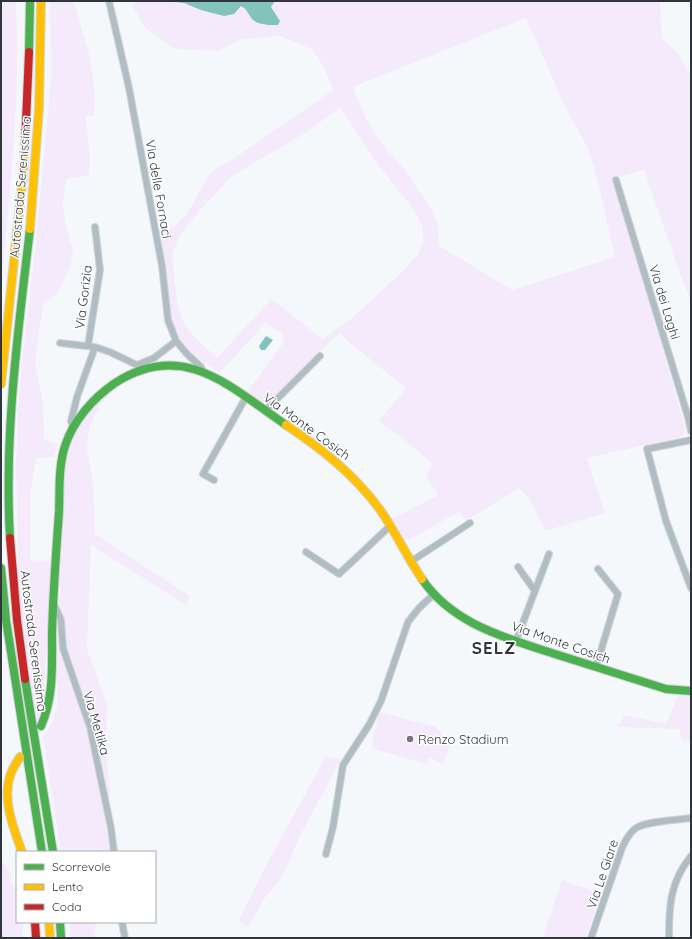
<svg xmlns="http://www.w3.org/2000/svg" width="692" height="939" viewBox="0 0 692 939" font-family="Quicksand,sans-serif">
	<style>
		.green { fill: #f5eafc; fill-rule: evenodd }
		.water { fill: #82c3bd }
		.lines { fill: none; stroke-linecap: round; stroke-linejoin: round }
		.street-casing { stroke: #d2d5d7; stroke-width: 8 }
		.fast-casing { stroke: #d2d5d7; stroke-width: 10 }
		.slow-casing { stroke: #d2d5d7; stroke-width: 10 }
		.jam-casing { stroke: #d2d5d7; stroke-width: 10 }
		.street { stroke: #b0bec4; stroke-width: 6 }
		.fast { stroke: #4caf50; stroke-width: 8 }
		.slow { stroke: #ffc107; stroke-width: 8 }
		.jam { stroke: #c62828; stroke-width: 8 }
		.poi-dot { fill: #75797e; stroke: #fff; stroke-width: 1.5 }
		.labels { text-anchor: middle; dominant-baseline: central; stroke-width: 3; stroke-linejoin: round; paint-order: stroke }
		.street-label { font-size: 13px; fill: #30353a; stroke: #fff }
		.poi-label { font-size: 13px; fill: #30353a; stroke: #fff; text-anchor: start }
		.district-label { font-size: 17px; font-weight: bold; letter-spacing: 1px; fill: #30353a; stroke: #fff }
	</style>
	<rect width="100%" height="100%" fill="#f5f8fb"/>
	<path class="green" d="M1 1H16C21 96 10 192 1 287Z
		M50 1H74L90 58 95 94 94 115 86 117 90 158 89 175 66 179 63 207 66 225 73 251 70 268 57 293 43 305 35 362 43 402 44 440 58 444 54 457 36 458 30 496V560L52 562 45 675 42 708 37 721 19 602 16 465 18 411 22 362 36 242 51 79Z
		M138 1H660L662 39 679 54 691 77V301L681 277 644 170 613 178 685 427V433L681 437 587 458 605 513 545 531 530 500 519 488 466 521 459 512 406 541 392 519 439 495 426 477 432 463 396 433 379 421 406 388 351 344 340 333 321 350 266 405 246 393 283 343V335L266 323 219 373C206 363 191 354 181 341 165 319 165 260 159 231 188 229 196 190 213 171 216 167 224 165 229 162L333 90 323 66 313 50 281 36 242 39 218 51 175 49 145 28 132 5ZM526 18 563 102 589 151 598 182 615 257 512 290 438 245C441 218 431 207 416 187 413 182 410 176 406 171 399 162 390 153 382 144 369 126 360 107 353 87ZM340 107 378 165 410 205 418 217 423 228V241L419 253 401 273 352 318 323 339 271 299 217 358 197 339 186 327 182 319 177 302 172 253 181 234 194 217 232 176 307 132Z
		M117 385 99 406 89 428 87 450 93 481 95 534 190 596 186 605 91 545 87 649 107 705 106 749 110 795 108 799 67 650 64 622 59 601 61 587H58L65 469 70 441 87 413 94 405Z
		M57 623 59 626 60 643 64 663 82 712 88 733 108 834 110 852H61L43 736 53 721 58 702 56 625Z
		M678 695 691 697V742L681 740 680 729 617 727 625 715 666 724Z
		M379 712 436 727 451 743 443 764 429 758 426 764 371 748Z
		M326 756 341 759 300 836 281 879 266 896 248 927 238 921 264 869Z
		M1 862 5 865 11 874 12 884 17 891V922H24L22 932 23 938H1Z
		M562 880 601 894 585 938H542Z
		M70 922H96L94 938H71Z"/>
	<path class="water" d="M165 1H275L271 7 280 21 278 25C270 25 258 25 252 19 248 14 247 9 241 6L234 14 224 16 201 10 184 3Z
		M266 336 273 340 265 350H261L259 346Z"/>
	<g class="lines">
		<g class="street-casing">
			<path id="street" d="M109 1 129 88 162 266 168 320 176 341 187 354 201 367 203 371
				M616 180 688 417 691 431
				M60 343 95 347 110 352 137 365 154 358 176 341
				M88 346 100 270 95 227
				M265 411 320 356
				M73 428 71 421 77 397 95 347
				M691 440 647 449 666 521 691 588
				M214 480 203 474 246 397
				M306 552 339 574 390 526
				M410 562 470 523
				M518 567 535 591
				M54 604 61 620 63 648 67 660 90 727 111 828 114 852
				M516 641 549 554
				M596 667 618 594 598 569
				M326 854 333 827 343 765 369 725 381 701 408 622 419 608 433 595
				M122 922 125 938
				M591 938 622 848C625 841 629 833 636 828 647 821 677 820 691 818
				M669 938C669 906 670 882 691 856"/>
		</g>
		<g class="fast-casing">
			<path id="fast" d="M29 52 30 1
				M10 538C4 434 18 332 30 229
				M1 568 6 620 42 852
				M422 579C452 624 506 638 555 654 592 666 629 677 666 689L691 691
				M25 679 53 852
				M41 726C54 697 52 665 52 634 53 593 56 553 59 512 60 490 58 468 65 446 73 421 93 398 115 383 184 339 230 387 286 425
				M60 922 61 938"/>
		</g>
		<g class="slow-casing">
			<path id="slow" d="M30 229 39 108 41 1
				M1 384 23 175 25 145
				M286 425C322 449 355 475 381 511 396 533 407 557 422 579
				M20 757C16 763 12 769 10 776 2 801 14 829 22 852
				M49 922 50 938"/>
		</g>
		<g class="jam-casing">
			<path id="jam" d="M25 145 29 52
				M10 538 17 620 25 679
				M35 922 36 938"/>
		</g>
		<use href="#street" class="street"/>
		<use href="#fast" class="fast"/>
		<use href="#slow" class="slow"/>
		<use href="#jam" class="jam"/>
	</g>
	<circle class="poi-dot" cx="410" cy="739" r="4"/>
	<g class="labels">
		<g class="street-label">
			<text transform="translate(20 187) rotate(-85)">Autostrada Serenissima</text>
			<text transform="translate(159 189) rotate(80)">Via delle Fornaci</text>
			<text transform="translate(83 297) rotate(-83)">Via Gorizia</text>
			<text transform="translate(665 302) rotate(73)">Via dei Laghi</text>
			<text transform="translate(307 426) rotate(36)">Via Monte Cosich</text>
			<text transform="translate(34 641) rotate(83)">Autostrada Serenissima</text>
			<text transform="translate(561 642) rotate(19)">Via Monte Cosich</text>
			<text transform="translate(97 723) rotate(74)">Via Metlika</text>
			<text transform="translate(602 874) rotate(-71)">Via Le Giare</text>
		</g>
		<g class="poi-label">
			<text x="418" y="739">Renzo Stadium</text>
		</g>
		<g class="district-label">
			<text x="494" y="647">SELZ</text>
		</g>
	</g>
	<rect width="692" height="939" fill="none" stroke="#30353a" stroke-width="4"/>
	<rect x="16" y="851" width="140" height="72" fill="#ffffff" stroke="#acaeb0"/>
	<rect x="24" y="864" width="20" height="6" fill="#4caf50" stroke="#acaeb0"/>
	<text x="52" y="871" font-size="12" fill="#30353a">Scorrevole</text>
	<rect x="24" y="884" width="20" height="6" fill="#ffc107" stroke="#acaeb0"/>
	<text x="52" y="891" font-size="12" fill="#30353a">Lento</text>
	<rect x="24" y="904" width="20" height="6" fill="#c62828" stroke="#acaeb0"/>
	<text x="52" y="911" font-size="12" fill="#30353a">Coda</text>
</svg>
